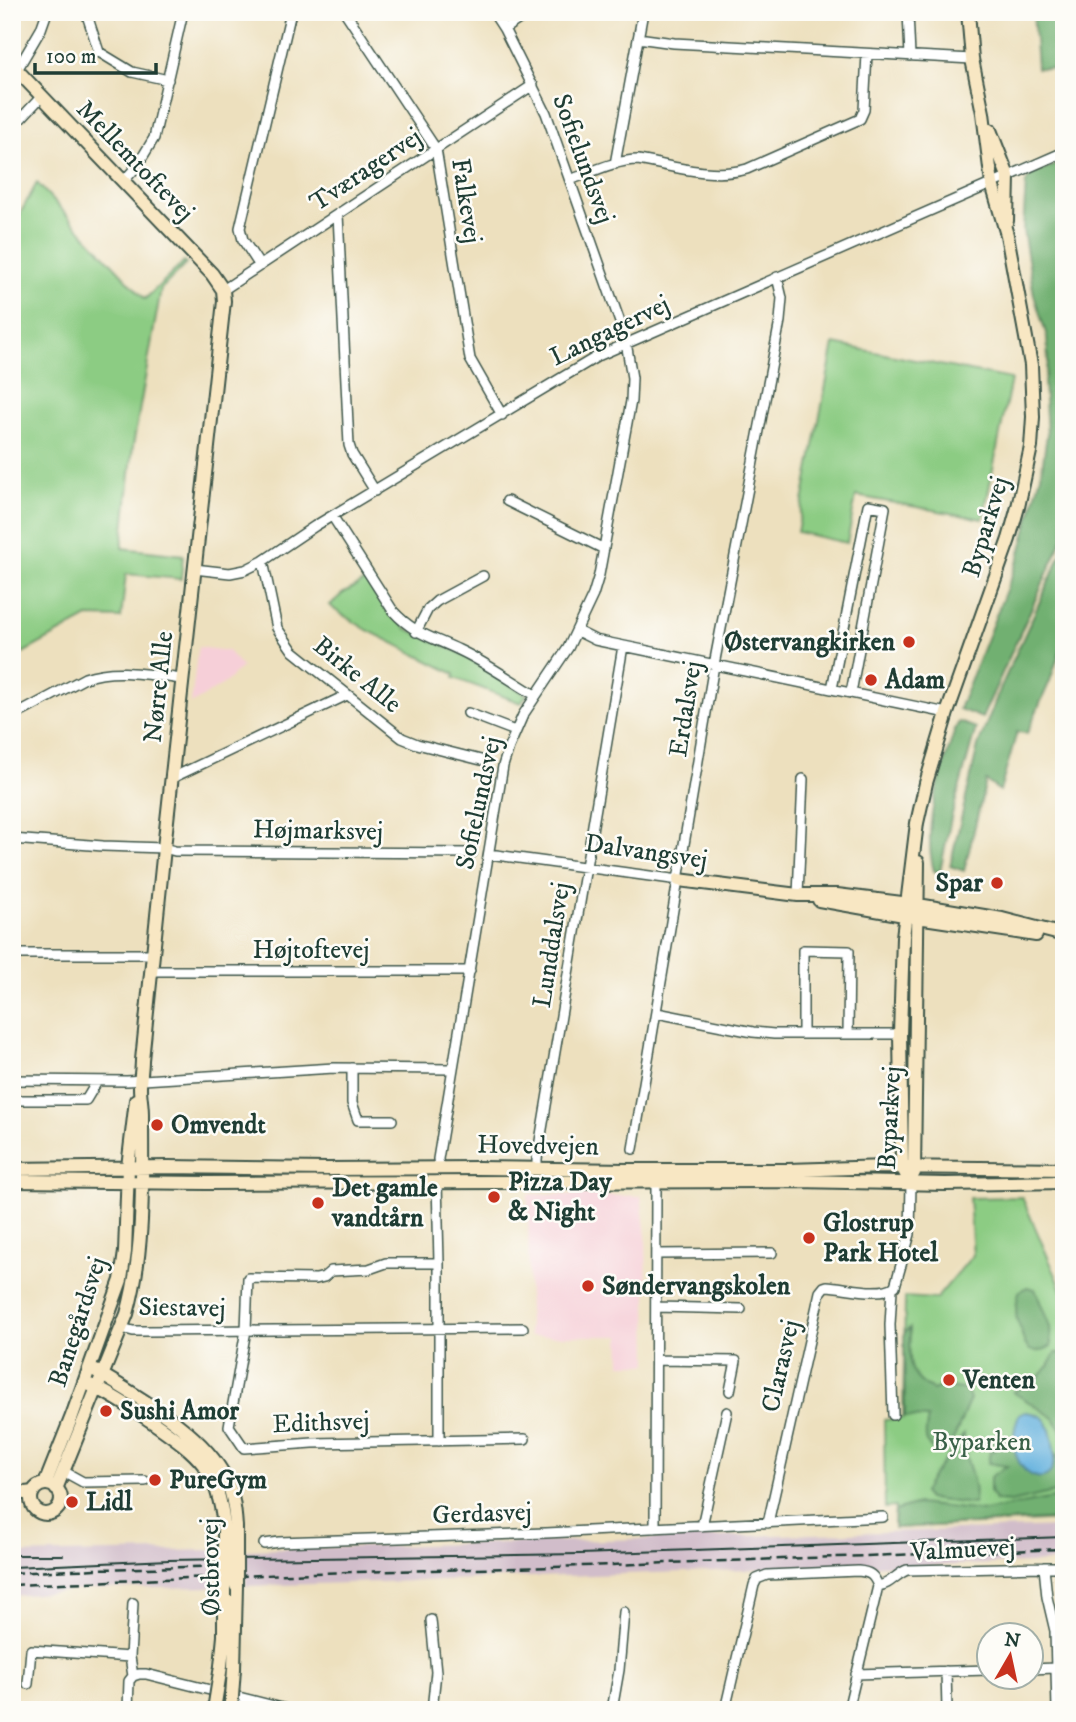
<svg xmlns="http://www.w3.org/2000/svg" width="1076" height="1722" viewBox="0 0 1076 1722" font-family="'IM FELL DW Pica',serif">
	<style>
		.built { fill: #f6cfd8 }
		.industrial { fill: #d1bdca }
		.green { fill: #8ccc83; stroke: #56845c; stroke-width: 2 }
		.forest { fill: #71b071; stroke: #487652; stroke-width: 2 }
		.water { fill: #64b1de; stroke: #427789; stroke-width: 2 }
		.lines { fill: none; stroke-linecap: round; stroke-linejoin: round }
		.street-casing { stroke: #3e5549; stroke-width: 12 }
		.secondary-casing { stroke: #3e5549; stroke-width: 16 }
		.street { stroke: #fff; stroke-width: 9 }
		.secondary { stroke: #f8e7c3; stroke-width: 12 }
		.tram { stroke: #1f3d34; stroke-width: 2 }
		.rail { stroke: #1f3d34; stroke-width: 2.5; stroke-dasharray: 10 5; stroke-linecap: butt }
		.secondary-bridge-casing { stroke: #3e5549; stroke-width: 16; stroke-linecap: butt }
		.secondary-bridge { stroke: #f8e7c3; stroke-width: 12 }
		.poi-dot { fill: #c8321e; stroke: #fdfcf7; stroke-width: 2.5 }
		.labels { text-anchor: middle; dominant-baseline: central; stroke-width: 5; stroke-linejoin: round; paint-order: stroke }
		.street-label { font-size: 26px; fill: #1f3d34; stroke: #fdfcf7 }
		.poi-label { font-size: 26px; font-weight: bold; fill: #1f3d34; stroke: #fdfcf7; text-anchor: start }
		.park-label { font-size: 26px; fill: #3a6148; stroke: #fdfcf7 }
	</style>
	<rect width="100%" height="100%" fill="#fdfcf7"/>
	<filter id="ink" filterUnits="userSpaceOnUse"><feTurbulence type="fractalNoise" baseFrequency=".0143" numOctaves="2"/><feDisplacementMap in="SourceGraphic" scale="14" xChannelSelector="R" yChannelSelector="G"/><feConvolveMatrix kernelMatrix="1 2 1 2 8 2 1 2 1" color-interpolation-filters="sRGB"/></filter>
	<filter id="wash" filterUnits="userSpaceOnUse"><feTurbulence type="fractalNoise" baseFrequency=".00686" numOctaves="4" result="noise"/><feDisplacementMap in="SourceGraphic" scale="28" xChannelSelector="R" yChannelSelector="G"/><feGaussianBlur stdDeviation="1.57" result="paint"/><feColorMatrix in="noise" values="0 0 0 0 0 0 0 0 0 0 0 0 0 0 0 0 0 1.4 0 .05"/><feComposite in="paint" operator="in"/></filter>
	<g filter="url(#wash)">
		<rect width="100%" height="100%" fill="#ede0be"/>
		<path class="built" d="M198 647 228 651 242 667 225 683 191 704Z
			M528 1194 641 1196 646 1236 648 1364H621L620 1336H529Z"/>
		<path class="industrial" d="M1064 1527V1562L893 1567 891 1565 418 1581 246 1586V1550Z
			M214 1550V1587L99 1589 12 1596V1554Z"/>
		<path class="green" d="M37 183 145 299 184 262 186 264 161 289 133 446 122 548 183 555 181 579 126 574 121 618 88 617 12 659V228Z
			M834 344 1011 379 983 519 856 496 847 543 797 532Z
			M369 579 391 614 407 629 459 652 527 695 521 703 454 678 455 674 367 630 335 610 330 605 342 594Z
			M1022 1197 1064 1294V1520L894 1528 895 1507 885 1508 884 1420 903 1418 905 1297 936 1299 973 1255 969 1198Z"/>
		<path class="forest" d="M1033 12H1064V69L1037 68Z
			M1064 161V536L982 718 959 709 1019 557 1041 475 1047 435 1044 381 1048 363 1047 337 1034 295 1023 230 1026 182 1031 175Z
			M1064 548V639L1050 681 1027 733 1017 732 1000 791 986 781 964 871 950 866 978 746 1000 689Z
			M959 722 976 728 951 818 940 872 934 871C921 825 942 772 955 729Z
			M1027 1287 1035 1289 1050 1327 1051 1346C1031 1357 1025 1351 1021 1330 1020 1327 1018 1323 1017 1320 1015 1311 1017 1300 1019 1292Z
			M910 1328C910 1356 904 1376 933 1390L943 1386 967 1390 970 1400C959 1420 959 1440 939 1454 922 1446 925 1433 928 1418L905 1417 904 1333Z
			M1056 1353H1060L1064 1359V1423L1062 1432 1054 1418 1013 1392C1026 1386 1038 1380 1047 1368 1050 1363 1052 1358 1056 1353Z
			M964 1434C964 1440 964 1446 965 1452 968 1468 979 1487 973 1504L928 1499 923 1493 931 1478Z
			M997 1438 1009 1440 1014 1443 1022 1467 1033 1476 1052 1469 1056 1455 1064 1462V1490L1011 1502 996 1501 990 1492V1477L1007 1466 988 1463 990 1451H994V1449L989 1446 991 1442Z
			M1064 1496V1519L894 1528 895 1511 918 1504 984 1511Z"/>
		<path class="water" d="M1025 1412C1032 1413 1040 1414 1045 1420 1053 1430 1060 1469 1046 1476 1041 1479 1035 1477 1031 1475 1011 1462 1011 1434 1019 1415Z"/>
	</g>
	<g filter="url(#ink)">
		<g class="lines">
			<g class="street-casing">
				<path id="street" d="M86 12 99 52 132 72 168 80
					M345 12 436 149 470 359 502 415
					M493 12 504 29 546 113 621 325
					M908 12 910 56
					M504 29 530 12
					M638 38 674 43 972 59
					M17 70 41 29 47 12
					M12 128 42 96
					M615 164 643 12
					M570 180C592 172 615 160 638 160 673 166 712 179 747 169L860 119 864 110 867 54
					M123 182 137 166 154 138 183 12
					M338 214 349 445 352 454 375 491
					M260 266 243 240 240 228 291 12
					M223 290 533 85
					M507 501 604 549
					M333 517 393 611C414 634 432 637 459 650 485 662 510 680 535 695
					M263 561 277 628 293 651 402 738 417 744 485 761
					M194 569 230 573 245 570 263 561 315 526 598 356 1064 152
					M577 631 595 640 947 713
					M416 632 428 609 437 601 483 576
					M832 689 868 505 885 508 851 693
					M468 713 515 731
					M12 717 85 678C116 667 150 675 183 679
					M172 778 347 695
					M12 839 103 846 164 848 175 851 472 853
					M489 854 679 880
					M798 895 803 779
					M12 954H153
					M151 971H470
					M657 1013 753 1032 774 1034H900
					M803 1034V950L849 951 848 1034
					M352 1068V1103L358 1120H392
					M12 1080 127 1081 334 1068 453 1069
					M12 1100H86L95 1085V1081
					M633 1149 714 665 780 321 782 298 777 277
					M439 1168 438 1159 503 766 509 747 523 715 568 648 593 595 599 575 631 401 632 378 626 342
					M537 1169V1159L623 646
					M437 1181 439 1263V1441
					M656 1254 772 1253
					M439 1263H386L369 1269 331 1271 324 1277 316 1279 248 1278 246 1330 229 1426 244 1448 313 1443 525 1439
					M892 1289 890 1325 893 1415
					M656 1307 741 1309
					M122 1328 133 1331H146L523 1328
					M656 1360 736 1361 730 1391
					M63 1471 83 1482 145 1481
					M768 1523 820 1292 824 1287 827 1286C846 1287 881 1297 895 1286L910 1234 911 1183
					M702 1526 727 1412
					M655 1528 656 1181
					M264 1544 279 1542 546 1533 883 1517
					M878 1586C890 1585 896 1574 907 1570L1044 1567
					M431 1620 436 1672 432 1710
					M1030 1669 1056 1668
					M946 1671 947 1710
					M856 1674 988 1670
					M133 1676 139 1674H146L290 1710
					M28 1684 31 1650 130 1657
					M128 1710 129 1681 133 1676 130 1657 133 1603
					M612 1710 619 1670 624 1612
					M725 1710 754 1585 757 1579 767 1575 858 1571C870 1572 874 1575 878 1586
					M848 1710 878 1586
					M1057 1710 1055 1631 1047 1597 1044 1567H1064"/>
			</g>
			<g class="secondary-casing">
				<path id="secondary" d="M12 65 212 274 223 290 224 301 164 848 142 1060C142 1069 140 1079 140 1087 140 1096 142 1105 142 1114 142 1181 145 1250 127 1314L56 1489
					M990 130 1008 176 1007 221
					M679 880 798 895H837L918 905 1002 919 1064 935
					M819 900 904 915 1036 935
					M12 1169 168 1167 328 1169 478 1168 628 1170H788L886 1167 1064 1169
					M914 1173 918 862
					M12 1181 207 1183 798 1181 945 1184 1064 1182
					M911 1183 902 1167 900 1034 903 937 917 823 926 783 947 713 1009 539 1018 507 1031 447 1033 417 1031 365 1007 235 992 184 983 113 972 59 968 12
					M96 1371C139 1398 203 1432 226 1479 233 1493 235 1511 236 1527
					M90 1385C112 1394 131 1408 151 1421 198 1454 218 1467 224 1527
					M45 1484 72 1416 121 1280 125 1252 128 1167 136 1100
					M31 1499a15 15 0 1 1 30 0a15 15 0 1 1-30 0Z
					M12 1492 25 1493 33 1492
					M221 1666 224 1636V1596
					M234 1669 236 1586"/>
			</g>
			<use href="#street" class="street"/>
			<use href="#secondary" class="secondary"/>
			<path class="tram" d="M12 1555H63
				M12 1567 169 1560 580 1554 1064 1537"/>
			<path class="rail" d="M12 1573 95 1569 235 1566
				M12 1585 314 1573 554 1567 1064 1549"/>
			<g class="secondary-bridge-casing">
				<path id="secondary-bridge" d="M236 1527V1586
					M224 1596V1527
					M214 1710 221 1666
					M231 1710 234 1669"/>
			</g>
			<use href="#secondary-bridge" class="secondary-bridge"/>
		</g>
	</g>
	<g class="poi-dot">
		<circle cx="909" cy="642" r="7"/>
		<circle cx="871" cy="680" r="7"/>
		<circle cx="997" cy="883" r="7"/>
		<circle cx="157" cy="1125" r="7"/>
		<circle cx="494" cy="1197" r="7"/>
		<circle cx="318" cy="1203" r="7"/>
		<circle cx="809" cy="1238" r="7"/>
		<circle cx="588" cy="1286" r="7"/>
		<circle cx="949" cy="1380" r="7"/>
		<circle cx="106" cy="1411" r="7"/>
		<circle cx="155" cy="1480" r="7"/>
		<circle cx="72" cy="1502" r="7"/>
	</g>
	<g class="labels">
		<g class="street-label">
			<text transform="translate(583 159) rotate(70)">Sofielundsvej</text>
			<text transform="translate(135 161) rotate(46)">Mellemtoftevej</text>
			<text transform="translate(366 170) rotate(-34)">Tværagervej</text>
			<text transform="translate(466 201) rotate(81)">Falkevej</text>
			<text transform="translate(610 331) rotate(-26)">Langagervej</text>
			<text transform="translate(986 527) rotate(-73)">Byparkvej</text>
			<text transform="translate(357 675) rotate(39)">Birke Alle</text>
			<text transform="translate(159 687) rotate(-84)">Nørre Alle</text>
			<text transform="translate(686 709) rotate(-81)">Erdalsvej</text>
			<text transform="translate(479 803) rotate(-78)">Sofielundsvej</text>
			<text transform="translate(318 831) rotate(1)">Højmarksvej</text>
			<text transform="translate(646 852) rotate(8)">Dalvangsvej</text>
			<text transform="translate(552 945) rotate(-81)">Lunddalsvej</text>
			<text x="311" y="950">Højtoftevej</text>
			<text transform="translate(890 1118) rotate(-87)">Byparkvej</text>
			<text transform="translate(538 1146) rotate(1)">Hovedvejen</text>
			<text transform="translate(182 1308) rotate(1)">Siestavej</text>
			<text transform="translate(78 1322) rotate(-72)">Banegårdsvej</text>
			<text transform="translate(781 1366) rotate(-77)">Clarasvej</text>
			<text transform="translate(321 1423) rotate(-2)">Edithsvej</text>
			<text transform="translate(482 1514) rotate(-2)">Gerdasvej</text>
			<text transform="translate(963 1550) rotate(-3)">Valmuevej</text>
			<text transform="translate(211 1567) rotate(-91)">Østbrovej</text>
		</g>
		<g class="poi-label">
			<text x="895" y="642" text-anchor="end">Østervangkirken</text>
			<text x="885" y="680">Adam</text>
			<text x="983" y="883" text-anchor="end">Spar</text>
			<text x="171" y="1125">Omvendt</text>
			<text x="508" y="1182">Pizza Day<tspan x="508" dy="30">&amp; Night</tspan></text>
			<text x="332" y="1188">Det gamle<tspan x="332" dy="30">vandtårn</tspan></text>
			<text x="823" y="1223">Glostrup<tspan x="823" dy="30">Park Hotel</tspan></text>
			<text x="602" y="1286">Søndervangskolen</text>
			<text x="963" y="1380">Venten</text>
			<text x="120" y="1411">Sushi Amor</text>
			<text x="169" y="1480">PureGym</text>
			<text x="86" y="1502">Lidl</text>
		</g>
		<g class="park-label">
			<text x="982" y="1442">Byparken</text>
		</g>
	</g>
	<rect width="1076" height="1722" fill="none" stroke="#fdfcf7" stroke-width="42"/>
	<g transform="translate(1010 1656) rotate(9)"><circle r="33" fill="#fdfcf7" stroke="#a4b0a9" stroke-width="2"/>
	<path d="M0-5L12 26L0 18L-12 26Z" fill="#c8321e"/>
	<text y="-10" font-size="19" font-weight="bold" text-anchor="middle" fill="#1f3d34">N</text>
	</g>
	<path d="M35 63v10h121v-10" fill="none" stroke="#1f3d34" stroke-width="3.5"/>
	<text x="46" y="63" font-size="21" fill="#1f3d34" stroke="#fdfcf7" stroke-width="5" paint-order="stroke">100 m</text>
</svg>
